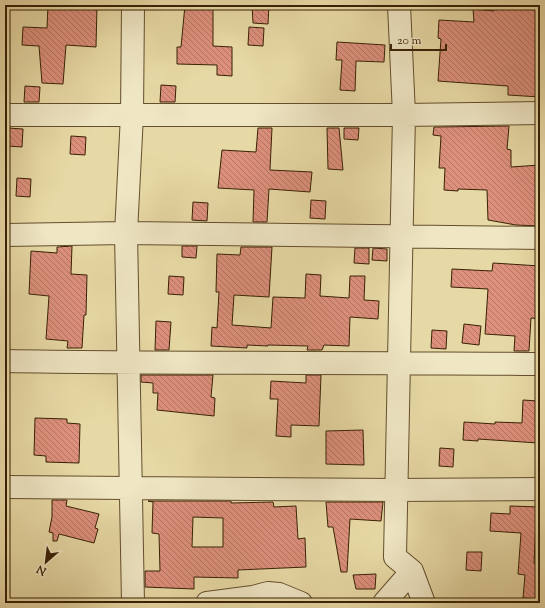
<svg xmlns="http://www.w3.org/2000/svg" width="545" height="608" viewBox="0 0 545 608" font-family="'Sorts Mill Goudy',serif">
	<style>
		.building { fill: url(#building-back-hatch); stroke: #382005; fill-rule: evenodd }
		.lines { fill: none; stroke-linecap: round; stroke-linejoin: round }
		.minor-casing { stroke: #644e2d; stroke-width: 24 }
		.minor { stroke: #efe6c4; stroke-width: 22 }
	</style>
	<defs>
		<pattern id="building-back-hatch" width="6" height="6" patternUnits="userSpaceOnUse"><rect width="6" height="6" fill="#dd907c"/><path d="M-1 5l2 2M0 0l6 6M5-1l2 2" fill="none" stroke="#b47564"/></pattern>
	</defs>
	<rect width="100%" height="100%" fill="#e7d9a5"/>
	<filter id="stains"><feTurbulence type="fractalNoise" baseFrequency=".005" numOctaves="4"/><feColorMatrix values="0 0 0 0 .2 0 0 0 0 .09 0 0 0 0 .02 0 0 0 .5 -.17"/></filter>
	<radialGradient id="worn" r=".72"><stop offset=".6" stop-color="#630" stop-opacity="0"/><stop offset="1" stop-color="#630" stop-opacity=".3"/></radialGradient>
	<path class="building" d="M48 5H97L96 47 66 45 63 84 42 83 39 46 22 45 23 27 47 28Z
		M185 5H213V46L232 47V76L217 75V65L177 64V47H181Z
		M252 5H269L268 24 253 23Z
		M493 6 538 10 540 31V97L508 95V86L438 81 441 39 438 38 439 20 474 22 473 9 494 11Z
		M249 27 264 28 263 46 248 45Z
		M337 42 385 45 384 62 356 61 355 91 340 90 342 60H336Z
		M161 85 176 86 175 102H160Z
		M25 86 40 87 39 102H24Z
		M509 126 507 149 511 150V167L540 165V182L536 212H540V226L516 225 488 220 487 190 458 189V191L444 190 445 168H439L441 136 433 135 434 127Z
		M8 128 23 129 22 147 7 146Z
		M258 128H272L270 170 312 172 310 192 269 189 267 222H253L254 190 218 188 222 150 256 152Z
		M327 128H339L343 170 328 169Z
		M344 128H359L358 140 344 139Z
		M71 136 86 137 85 155 70 154Z
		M17 178 31 179 30 197 16 196Z
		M311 200 326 201 325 219 310 218Z
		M193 202 208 203 207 221 192 220Z
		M72 246 71 274 87 275 86 315H84L82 348H67L68 341 46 339 49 296 29 294 31 251 57 253V247Z
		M182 246H197L196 258 182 257Z
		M241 247H272L269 297 234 295 232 325 271 328 273 297 305 298 306 274 321 275 320 296 349 298 350 276H365L364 300 379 301 378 319 350 317 349 346 324 345 322 350H307L308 346 268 345V346L247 345V348L211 346 212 327 217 328 219 292H216L217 254 240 255Z
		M355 248H369V264L354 263Z
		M373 248 387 249V261L372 260Z
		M493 263 540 266V319L531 318 529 351H514L515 336 485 334 488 289 451 287 452 269 492 271Z
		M169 276 184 277 183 295 168 294Z
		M156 321 171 322 169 350H155Z
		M464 324 481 326 479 345 462 343Z
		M432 330 447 331 446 349 431 348Z
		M141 375H213L211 397 215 398 214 416 157 410 158 393H153V383L141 382Z
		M306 375H321L319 426 291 425V437L276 436 278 399H270L271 381 306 383Z
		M523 400 538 401 537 424H539L538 443 478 439V441L463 440 464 422 495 424V422L522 423Z
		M35 418 67 419V423L80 424 79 463 46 462V456L34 455Z
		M363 430 364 465 326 464V431Z
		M440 448 454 449 453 467 439 466Z
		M52 500H67L66 506 99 514 95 528 98 529 94 543 59 534 57 541H53V533L49 532 52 517Z
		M148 501H231V503L273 502 274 507 296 506 298 539 305 538 306 567 238 570V578L194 577V589L145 587V571H160L159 534 152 533 153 502ZM193 517 223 518V547H192Z
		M326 502H383L381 521 350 519 347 572H341L333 527H328Z
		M510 506 540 507V523L536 522 534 563 540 564V582H539L538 599 523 598 525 575 518 574 521 533 490 531 491 513 510 514Z
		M467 552H482L481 571 466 570Z
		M376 574 375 589H356L353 575Z"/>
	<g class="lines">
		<g class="minor-casing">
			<path id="minor" d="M133 5 132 115 126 233 133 603
				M399 5 404 115 395 557 412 571 424 603
				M5 115H404L540 113
				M5 235 126 233 540 238
				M5 361C183 364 362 362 540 364
				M5 487 396 490 540 489
				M207 603 253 597 268 593 279 594 301 603
				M384 603 412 571"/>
		</g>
		<use href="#minor" class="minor"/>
	</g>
	<rect width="545" height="608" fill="none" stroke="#e7d9a5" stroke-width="20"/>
	<rect x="6" y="6" width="533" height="596" fill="none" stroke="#382005" stroke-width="2"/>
	<rect x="10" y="10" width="525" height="588" fill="none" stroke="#382005"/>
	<g transform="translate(46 562) rotate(208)" stroke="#efe6c4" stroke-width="3" paint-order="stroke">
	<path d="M0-3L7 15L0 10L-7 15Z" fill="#382005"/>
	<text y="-6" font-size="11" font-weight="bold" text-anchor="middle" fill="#382005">N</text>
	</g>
	<path d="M391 44v6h55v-6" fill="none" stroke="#382005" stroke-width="2"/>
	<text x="397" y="44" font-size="12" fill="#382005" stroke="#efe6c4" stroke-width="3" paint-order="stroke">20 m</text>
	<rect width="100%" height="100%" filter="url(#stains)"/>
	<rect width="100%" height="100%" fill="url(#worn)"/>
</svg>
